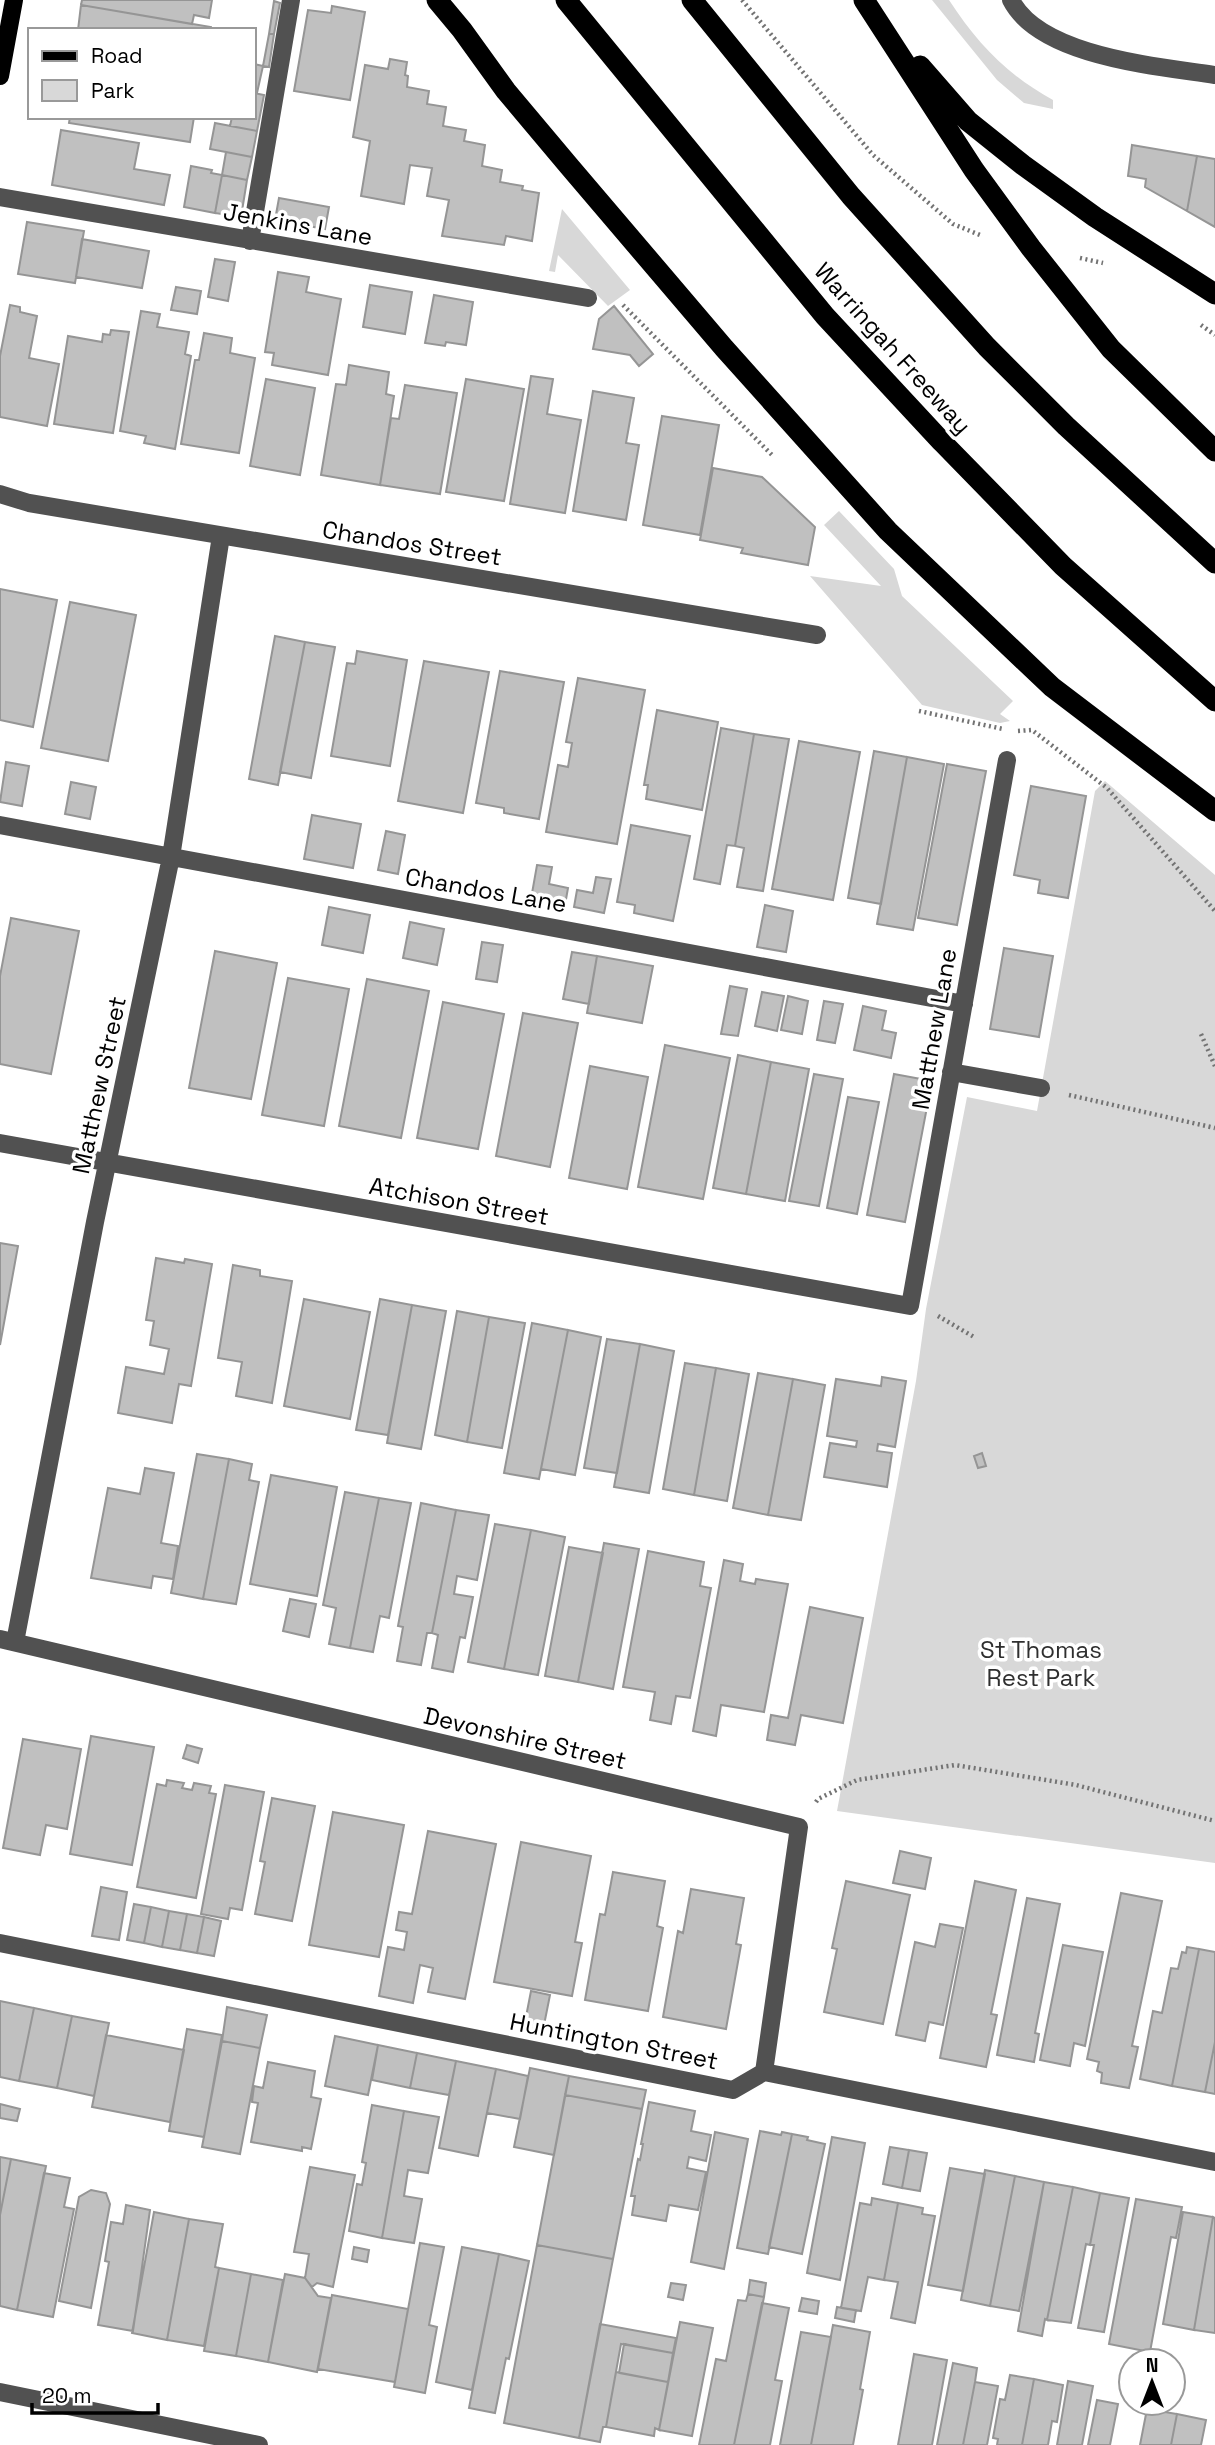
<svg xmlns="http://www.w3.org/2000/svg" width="1215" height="2445" viewBox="0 0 1215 2445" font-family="'Space Grotesk',sans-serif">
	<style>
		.green { fill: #d8d8d8 }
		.building { fill: #c0c0c0; stroke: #959595; stroke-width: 2 }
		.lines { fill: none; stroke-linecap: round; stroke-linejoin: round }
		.path { stroke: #737373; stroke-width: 4.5; stroke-dasharray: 2 3.5; stroke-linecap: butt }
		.minor { stroke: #515151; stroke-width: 18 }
		.major { stroke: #000; stroke-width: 18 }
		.highway { stroke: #000; stroke-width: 21 }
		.labels { text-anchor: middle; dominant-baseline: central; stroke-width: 7; stroke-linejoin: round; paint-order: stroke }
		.street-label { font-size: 24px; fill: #000; stroke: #fff }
		.park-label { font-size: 24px; fill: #2f2f2f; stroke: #fff }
	</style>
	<rect width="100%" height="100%" fill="#fff"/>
	<path class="green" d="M932 0H949C977 43 1007 75 1053 100V109L1024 103 997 80Z
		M562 209 630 290 608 306 558 255 555 272 549 271Z
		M839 511 894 569 902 596 1013 701 1000 714 1010 721 1000 723 922 705 810 576 881 586 824 525Z
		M1105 781 1215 875V1863L837 1811 916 1381 926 1309 967 1097 1037 1111 1095 791Z"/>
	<path class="building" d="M82 0H212L209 18 194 15 192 24 81 5Z
		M274 1 280 3 274 34H269Z
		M81 5 211 27V30H78Z
		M332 6 365 12 350 100 294 91 308 10 331 13Z
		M269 34H274L269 67 263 66Z
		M390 59 407 62 405 75 408 76 407 87 429 91 427 104 446 107 443 126 466 130 464 141 485 145 482 166 502 170 500 182 523 186 522 190 539 193 532 241 506 236 504 245 442 236 449 200 427 196 432 168 410 165 404 204 361 196 370 141 353 137 365 65 388 69Z
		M254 64 263 66 257 93H254Z
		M254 93 264 95 257 131 230 126 232 117H254Z
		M70 117H194L190 142 69 123Z
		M215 123 257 131 252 157 210 149Z
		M61 130 139 143 134 169 170 175 164 205 52 185Z
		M1132 145 1197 156 1187 211 1145 187 1146 179 1128 176Z
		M226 152 252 157 247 180 222 175Z
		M1197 156 1215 159V227L1187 211Z
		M191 166 212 170 211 173 222 175 215 213 184 207Z
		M222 175 247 180 241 217 215 213Z
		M279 198 329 207 325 229 275 220Z
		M27 222 84 231 75 283 18 274Z
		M82 239 149 251 142 288 76 277Z
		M215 259 235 262 228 301 208 297Z
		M278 272 309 277 306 292 341 299 328 375 272 365 274 353 265 352Z
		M370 285 412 292 405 334 363 327Z
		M176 287 201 291 197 314 171 310Z
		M434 295 473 302 466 345 446 342 445 346 425 343Z
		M10 305 20 307V312L37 316 29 358 59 364 47 426 0 417V356Z
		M614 306 653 354 639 366 630 355 593 349 599 319Z
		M141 311 160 314 157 327 189 332 185 354 191 356 175 449 144 443 146 436 120 431Z
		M111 330 129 332 113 433 54 424 68 336 102 342 103 334 110 335Z
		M204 333 232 338 230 353 255 358 239 453 181 444 195 360H199Z
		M349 365 389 372 386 394 394 396 380 485 321 475 336 384 346 385Z
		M531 376 553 379 547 414 581 420 565 513 510 504Z
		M266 379 315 388 300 475 250 466Z
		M466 379 524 389 504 501 446 492Z
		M405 385 457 393 440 494 380 485 391 418 399 419Z
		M593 391 634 398 626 443 639 445 626 520 573 511Z
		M662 416 719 425 700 535 643 525Z
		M713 468 762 477 815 527 808 565 741 553 743 548 700 540Z
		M0 589 57 600 33 727 0 720Z
		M70 602 136 615 108 761 41 748Z
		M275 636 305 642 278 785 249 779Z
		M305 642 335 647 311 778 280 772Z
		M357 651 407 660 390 766 331 756 347 663 355 664Z
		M424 661 489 672 463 813 398 801Z
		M500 671 564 682 539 819 504 813V808L476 803Z
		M578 678 645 690 617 844 546 832 558 765 568 767 572 743 566 742Z
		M657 710 718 722 702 810 646 799 648 785H644Z
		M721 728 754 734 735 846 727 845 720 884 694 879Z
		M754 734 789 739 763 891 737 887 744 848 735 846Z
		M799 741 860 752 833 900 772 889Z
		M874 751 907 757 881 904 848 898Z
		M907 757 944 764 913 930 877 924Z
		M6 762 29 766 22 806 0 802Z
		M947 764 986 771 957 925 918 918Z
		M71 782 96 787 90 819 65 814Z
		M1031 786 1086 796 1068 898 1038 893 1040 880 1014 875Z
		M312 815 361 824 353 868 304 859Z
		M631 825 690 836 673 921 634 913 635 905 617 902Z
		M386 831 405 835 398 874 378 870Z
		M537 865 552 867 549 884 568 888 565 905 531 899Z
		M596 877 611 879 604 913 574 907 577 890 593 893Z
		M765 905 793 911 786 952 757 947Z
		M329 907 370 915 363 953 322 945Z
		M11 918 79 931 51 1074 0 1064V976Z
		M410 922 444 929 437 965 403 958Z
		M482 942 503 945 497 982 476 979Z
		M1004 948 1053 956 1039 1037 990 1029Z
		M215 951 277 963 251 1099 189 1088Z
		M572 952 597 956 589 1004 563 999Z
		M597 956 653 966 642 1023 587 1013Z
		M288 978 349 989 324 1126 262 1115Z
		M367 979 429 991 401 1138 339 1126Z
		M730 986 747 989 738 1036 721 1034Z
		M762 992 784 996 777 1031 755 1026Z
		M788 996 808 1001 802 1034 781 1030Z
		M824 1001 843 1004 835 1043 817 1040Z
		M443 1002 504 1014 478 1149 417 1138Z
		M863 1006 886 1011 882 1030 896 1033 891 1058 854 1050Z
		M523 1013 578 1023 550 1167 496 1156Z
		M665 1045 730 1058 703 1199 638 1187Z
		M738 1055 771 1062 746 1194 713 1188Z
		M771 1062 809 1069 785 1201 746 1194Z
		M590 1066 648 1077 627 1189 569 1178Z
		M814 1074 843 1079 819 1206 789 1201Z
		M894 1074 932 1081 905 1222 867 1215Z
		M848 1097 879 1102 857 1214 827 1208Z
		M0 1243 18 1246 0 1345Z
		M156 1258 184 1263 185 1259 212 1264 191 1386 179 1384 172 1423 118 1413 126 1367 164 1374 169 1349 150 1345 154 1321 146 1320Z
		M233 1265 260 1270V1276L292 1281 272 1403 236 1396 242 1362 218 1358Z
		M304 1299 370 1312 350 1419 284 1406Z
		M380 1299 412 1305 388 1435 356 1430Z
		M412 1305 446 1311 421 1449 387 1443Z
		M457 1311 489 1317 467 1442 435 1435Z
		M489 1317 525 1323 502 1448 467 1442Z
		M532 1323 568 1330 539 1479 504 1473Z
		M568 1330 601 1337 575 1475 541 1469Z
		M607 1339 640 1344 617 1473 584 1468Z
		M640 1344 674 1351 649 1493 614 1487Z
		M685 1363 716 1368 694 1495 663 1489Z
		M716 1368 749 1374 727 1501 694 1495Z
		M758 1373 793 1379 768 1515 733 1508Z
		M882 1377 906 1381 895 1447 878 1444 877 1451 892 1453 887 1487 824 1477 830 1443 856 1447 857 1441 827 1436 836 1379 881 1386Z
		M793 1379 825 1385 801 1520 768 1515Z
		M982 1453 986 1466 978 1468 974 1456Z
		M197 1454 229 1459 203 1599 171 1593Z
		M229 1459 252 1464 249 1480 259 1482 236 1604 203 1599Z
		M145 1468 174 1473 161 1543 178 1546 173 1579 153 1576 151 1588 91 1578 108 1488 140 1494Z
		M271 1475 337 1487 317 1596 250 1584Z
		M345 1492 379 1498 350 1648 329 1644 336 1608 323 1605Z
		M379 1498 411 1503 389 1618 380 1616 373 1652 350 1648Z
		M421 1503 456 1510 432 1633H427L421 1665 397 1661 403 1627 398 1626Z
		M456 1510 489 1515 477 1580 457 1576 454 1594 473 1597 465 1638 460 1637 453 1672 432 1668 438 1635 432 1633Z
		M495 1524 531 1530 504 1669 468 1662Z
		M531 1530 565 1537 538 1675 504 1669Z
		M604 1543 639 1549 613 1689 578 1682Z
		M569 1547 603 1553 578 1682 545 1676Z
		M648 1551 704 1562 700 1586 711 1588 690 1698 676 1696 671 1724 650 1720 655 1692 623 1687Z
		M724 1560 743 1564 740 1581 755 1584 756 1579 788 1584 764 1712 721 1705 716 1736 693 1731Z
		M290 1599 316 1604 309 1637 283 1631Z
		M810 1607 863 1618 843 1723 801 1715 795 1745 767 1740 771 1715 788 1718Z
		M91 1736 154 1747 132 1865 70 1854Z
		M23 1739 81 1749 67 1829 46 1825 40 1855 3 1848Z
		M187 1745 202 1749 198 1763 183 1758Z
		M167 1780 184 1783 182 1788 192 1790 194 1783 211 1786 209 1793 216 1794 196 1898 137 1887 157 1784 166 1786Z
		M225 1785 264 1792 242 1910 230 1908 228 1919 201 1914Z
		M272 1798 315 1806 292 1921 255 1914 265 1862 260 1861Z
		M333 1812 404 1825 379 1957 309 1945Z
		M428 1831 496 1844 465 1999 428 1992 433 1968 420 1965 413 2003 379 1996 388 1947 404 1950 407 1932 396 1930 399 1912 412 1914Z
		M521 1842 591 1856 575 1942 582 1943 572 1996 494 1982Z
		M900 1851 931 1858 925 1889 893 1883Z
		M613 1872 665 1881 657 1926 663 1928 648 2011 585 2000 600 1914 605 1915Z
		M846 1881 910 1895 883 2024 824 2012 837 1949 832 1948Z
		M975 1881 1016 1890 991 2014 997 2015 986 2067 940 2058Z
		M101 1887 127 1892 119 1940 92 1936Z
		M691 1889 744 1898 736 1944 741 1945 726 2029 663 2017 678 1931 683 1933Z
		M1121 1893 1162 1901 1132 2046 1138 2047 1129 2088 1101 2083 1102 2073 1097 2071 1099 2062 1087 2059Z
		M1027 1898 1060 1904 1035 2033 1039 2034 1034 2062 997 2055Z
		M134 1904 151 1907 144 1943 127 1940Z
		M151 1907 169 1911 162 1947 144 1943Z
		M169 1911 187 1914 180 1950 162 1947Z
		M187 1914 204 1917 197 1953 180 1950Z
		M204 1917 221 1921 214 1956 197 1953Z
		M940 1924 963 1928 943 2025 929 2022 925 2041 896 2035 915 1942 935 1947Z
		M1063 1945 1103 1952 1085 2046 1074 2043 1070 2066 1040 2060Z
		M1187 1947 1199 1949 1172 2086 1140 2079 1153 2011 1162 2013 1171 1968 1178 1969 1182 1952 1186 1953Z
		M1199 1949 1215 1952V2042L1205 2092 1172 2086Z
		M531 1991 550 1995 543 2030 524 2027Z
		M0 2001 34 2008 19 2081 0 2077Z
		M227 2007 267 2015 260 2048 222 2041Z
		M34 2008 72 2016 57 2088 19 2081Z
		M72 2016 109 2023 94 2096 57 2088Z
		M187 2029 222 2035 204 2137 169 2131Z
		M106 2035 184 2050 170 2122 92 2107Z
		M335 2036 378 2045 368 2095 325 2086Z
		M222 2041 260 2048 240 2154 202 2147Z
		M1215 2042V2094L1205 2092Z
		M378 2045 417 2053 410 2088 372 2080Z
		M417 2053 456 2061 449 2095 410 2088Z
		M456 2061 496 2069 478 2156 439 2148Z
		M268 2062 315 2071 311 2097 321 2099 311 2149 302 2147V2151L251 2142 258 2103 252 2102 254 2086 263 2088Z
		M530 2068 569 2076 554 2155 514 2147Z
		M496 2069 528 2076 520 2119 487 2113Z
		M569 2076 646 2090 642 2109 565 2095Z
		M565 2095 642 2109 613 2259 537 2245Z
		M649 2102 695 2111 691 2131 711 2135 706 2161 689 2157 687 2168 706 2172 698 2210 669 2205 666 2221 632 2215 635 2196H631L638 2159 640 2160 643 2144H641Z
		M0 2104 20 2109 17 2121 0 2118Z
		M372 2105 404 2111 382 2238 349 2231 357 2184 362 2185 366 2163 362 2162Z
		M404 2111 439 2117 428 2173 408 2170 404 2196 422 2199 414 2243 382 2238Z
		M760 2131 781 2135 782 2132 792 2134 768 2254 737 2248Z
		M715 2132 748 2139 724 2269 691 2262Z
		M792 2134 808 2137 807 2140 825 2144 802 2254 769 2247Z
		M832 2137 865 2143 840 2280 807 2273Z
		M890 2147 909 2150 902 2188 883 2184Z
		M909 2150 927 2153 920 2191 902 2188Z
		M0 2157 11 2159 0 2215Z
		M11 2159 46 2166 17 2310 0 2306V2215Z
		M310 2167 355 2175 333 2287 317 2283 312 2287 305 2278 309 2254 294 2252Z
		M950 2168 985 2174 963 2291 928 2285Z
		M985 2170 1015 2176 990 2306 961 2300Z
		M44 2173 70 2178 64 2207 74 2209 53 2317 17 2310Z
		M1015 2176 1044 2182 1019 2311 990 2306Z
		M1044 2182 1073 2187 1047 2320 1045 2319 1042 2336 1018 2331Z
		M1073 2187 1100 2193 1090 2245 1086 2244 1071 2323 1047 2320Z
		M91 2190 106 2193 110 2204 91 2308 59 2301 79 2197Z
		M1100 2193 1129 2198 1104 2332 1078 2328 1094 2245H1090Z
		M872 2198 898 2203 884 2280 868 2277 861 2311 841 2308 860 2203 871 2205Z
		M1136 2199 1182 2207 1176 2238 1171 2237 1150 2352 1109 2344Z
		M898 2203 923 2208 922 2214 935 2216 915 2323 891 2318 898 2282 884 2280Z
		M126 2205 150 2210 133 2331 98 2325 109 2262 105 2261 111 2222 123 2224Z
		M154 2212 189 2219 167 2340 132 2333Z
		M1183 2212 1213 2217 1194 2330 1163 2324Z
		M1213 2217 1215 2218V2333L1194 2330Z
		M189 2219 223 2224 215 2267 219 2268 204 2346 167 2340Z
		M420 2243 444 2247 429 2325 437 2327 425 2393 394 2387Z
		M537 2245 613 2259 579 2438 504 2423Z
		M354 2247 369 2250 367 2262 352 2259Z
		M462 2247 499 2254 472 2390 436 2382Z
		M499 2254 529 2261 509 2359 506 2358 495 2413 469 2408Z
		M219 2268 251 2274 236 2356 204 2351Z
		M251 2274 283 2280 268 2362 236 2356Z
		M285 2274 305 2278 318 2296 331 2298 317 2372 268 2362Z
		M750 2280 766 2283 764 2297 748 2294Z
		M671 2283 686 2285 683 2300 668 2297Z
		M748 2294 764 2297 734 2445H699L716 2359 726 2361 738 2300 746 2301Z
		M332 2295 408 2309 395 2382 318 2369Z
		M802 2298 819 2301 817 2314 799 2311Z
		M762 2303 789 2308 775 2380 782 2381 770 2445H734Z
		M837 2307 856 2310 854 2322 835 2318Z
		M680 2322 713 2328 692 2436 659 2430Z
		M600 2324 676 2338 673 2353 621 2344 606 2427H603L600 2442 579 2438Z
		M833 2325 870 2332 860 2389 863 2390 853 2445H811Z
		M801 2332 831 2337 811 2445H780Z
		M624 2344 673 2353 668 2382 619 2373Z
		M914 2354 947 2360 932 2445H898Z
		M953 2363 977 2368 975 2382 963 2445H937Z
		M616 2372 668 2382 659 2430 655 2428 654 2436 606 2427Z
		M1010 2375 1034 2379 1022 2445H997L998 2439 993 2438 1000 2399 1005 2400Z
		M1034 2379 1063 2385 1057 2422 1052 2421 1048 2445H1022Z
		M1068 2381 1093 2386 1082 2445H1057Z
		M975 2382 998 2386 987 2445H963Z
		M1097 2400 1118 2404 1110 2445H1088Z
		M1147 2409 1177 2414 1171 2445H1140Z
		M1177 2414 1206 2420 1201 2445H1171Z"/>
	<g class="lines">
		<path class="path" d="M742 0 873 155 953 224 980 235
			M1080 258 1103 263
			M623 305 773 456
			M1201 325 1215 335
			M919 711 1003 729
			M1018 731 1032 730 1107 788 1215 911
			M1201 1034 1215 1066
			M1069 1095 1215 1128
			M938 1316 974 1337
			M816 1802 818 1799 857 1780 955 1765 1076 1785 1215 1821"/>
		<path class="minor" d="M1011 0C1040 57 1158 66 1215 75
			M0 197 588 298
			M250 241 291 0
			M0 494 29 503 817 635
			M0 825 964 1004
			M951 1072 1041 1088
			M0 1143 910 1306 1007 760
			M0 1639 799 1827 764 2072
			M15 1642 95 1222 171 857 221 536
			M0 1943 733 2090 764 2072 1215 2162
			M0 2392 259 2445"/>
		<path class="major" d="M0 76 14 0"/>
		<path class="highway" d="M437 0 462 30 506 91 569 166 724 348 888 531 1052 687 1215 811
			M566 0 825 316 942 442 1063 566 1215 701
			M692 0 851 196 987 347 1066 426 1215 563
			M864 0 974 170 1031 248 1111 349 1215 451
			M920 66 968 121 1023 165 1095 217 1215 294"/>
	</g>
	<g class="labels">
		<g class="street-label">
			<text transform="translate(298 224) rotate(10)">Jenkins Lane</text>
			<text transform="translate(893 348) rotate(48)">Warringah Freeway</text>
			<text transform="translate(412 543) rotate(9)">Chandos Street</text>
			<text transform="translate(486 890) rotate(10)">Chandos Lane</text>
			<text transform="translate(934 1029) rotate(-80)">Matthew Lane</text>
			<text transform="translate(99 1085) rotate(-78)">Matthew Street</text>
			<text transform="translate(459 1201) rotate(10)">Atchison Street</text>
			<text transform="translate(525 1738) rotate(13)">Devonshire Street</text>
			<text transform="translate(614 2041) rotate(11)">Huntington Street</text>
		</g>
		<g class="park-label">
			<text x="1041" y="1649">St Thomas<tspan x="1041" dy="28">Rest Park</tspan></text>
		</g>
	</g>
	<rect x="28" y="28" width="228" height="91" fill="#ffffff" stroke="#999999" stroke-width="2"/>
	<rect x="42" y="51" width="35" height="10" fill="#000000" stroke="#999999" stroke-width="2"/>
	<text x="91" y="63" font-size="21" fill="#000000">Road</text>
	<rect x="42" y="80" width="35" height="21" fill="#d8d8d8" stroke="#999999" stroke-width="2"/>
	<text x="91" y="98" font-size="21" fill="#000000">Park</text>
	<g transform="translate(1152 2382)"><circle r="33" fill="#ffffff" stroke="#999999" stroke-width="2"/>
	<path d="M0-5L12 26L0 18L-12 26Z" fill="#000000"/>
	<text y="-10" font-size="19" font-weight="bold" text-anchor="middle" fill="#000000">N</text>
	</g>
	<path d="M32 2403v10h126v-10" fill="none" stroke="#000000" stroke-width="3.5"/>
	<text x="42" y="2403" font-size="21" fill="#000000" stroke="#ffffff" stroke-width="5" paint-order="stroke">20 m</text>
</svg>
